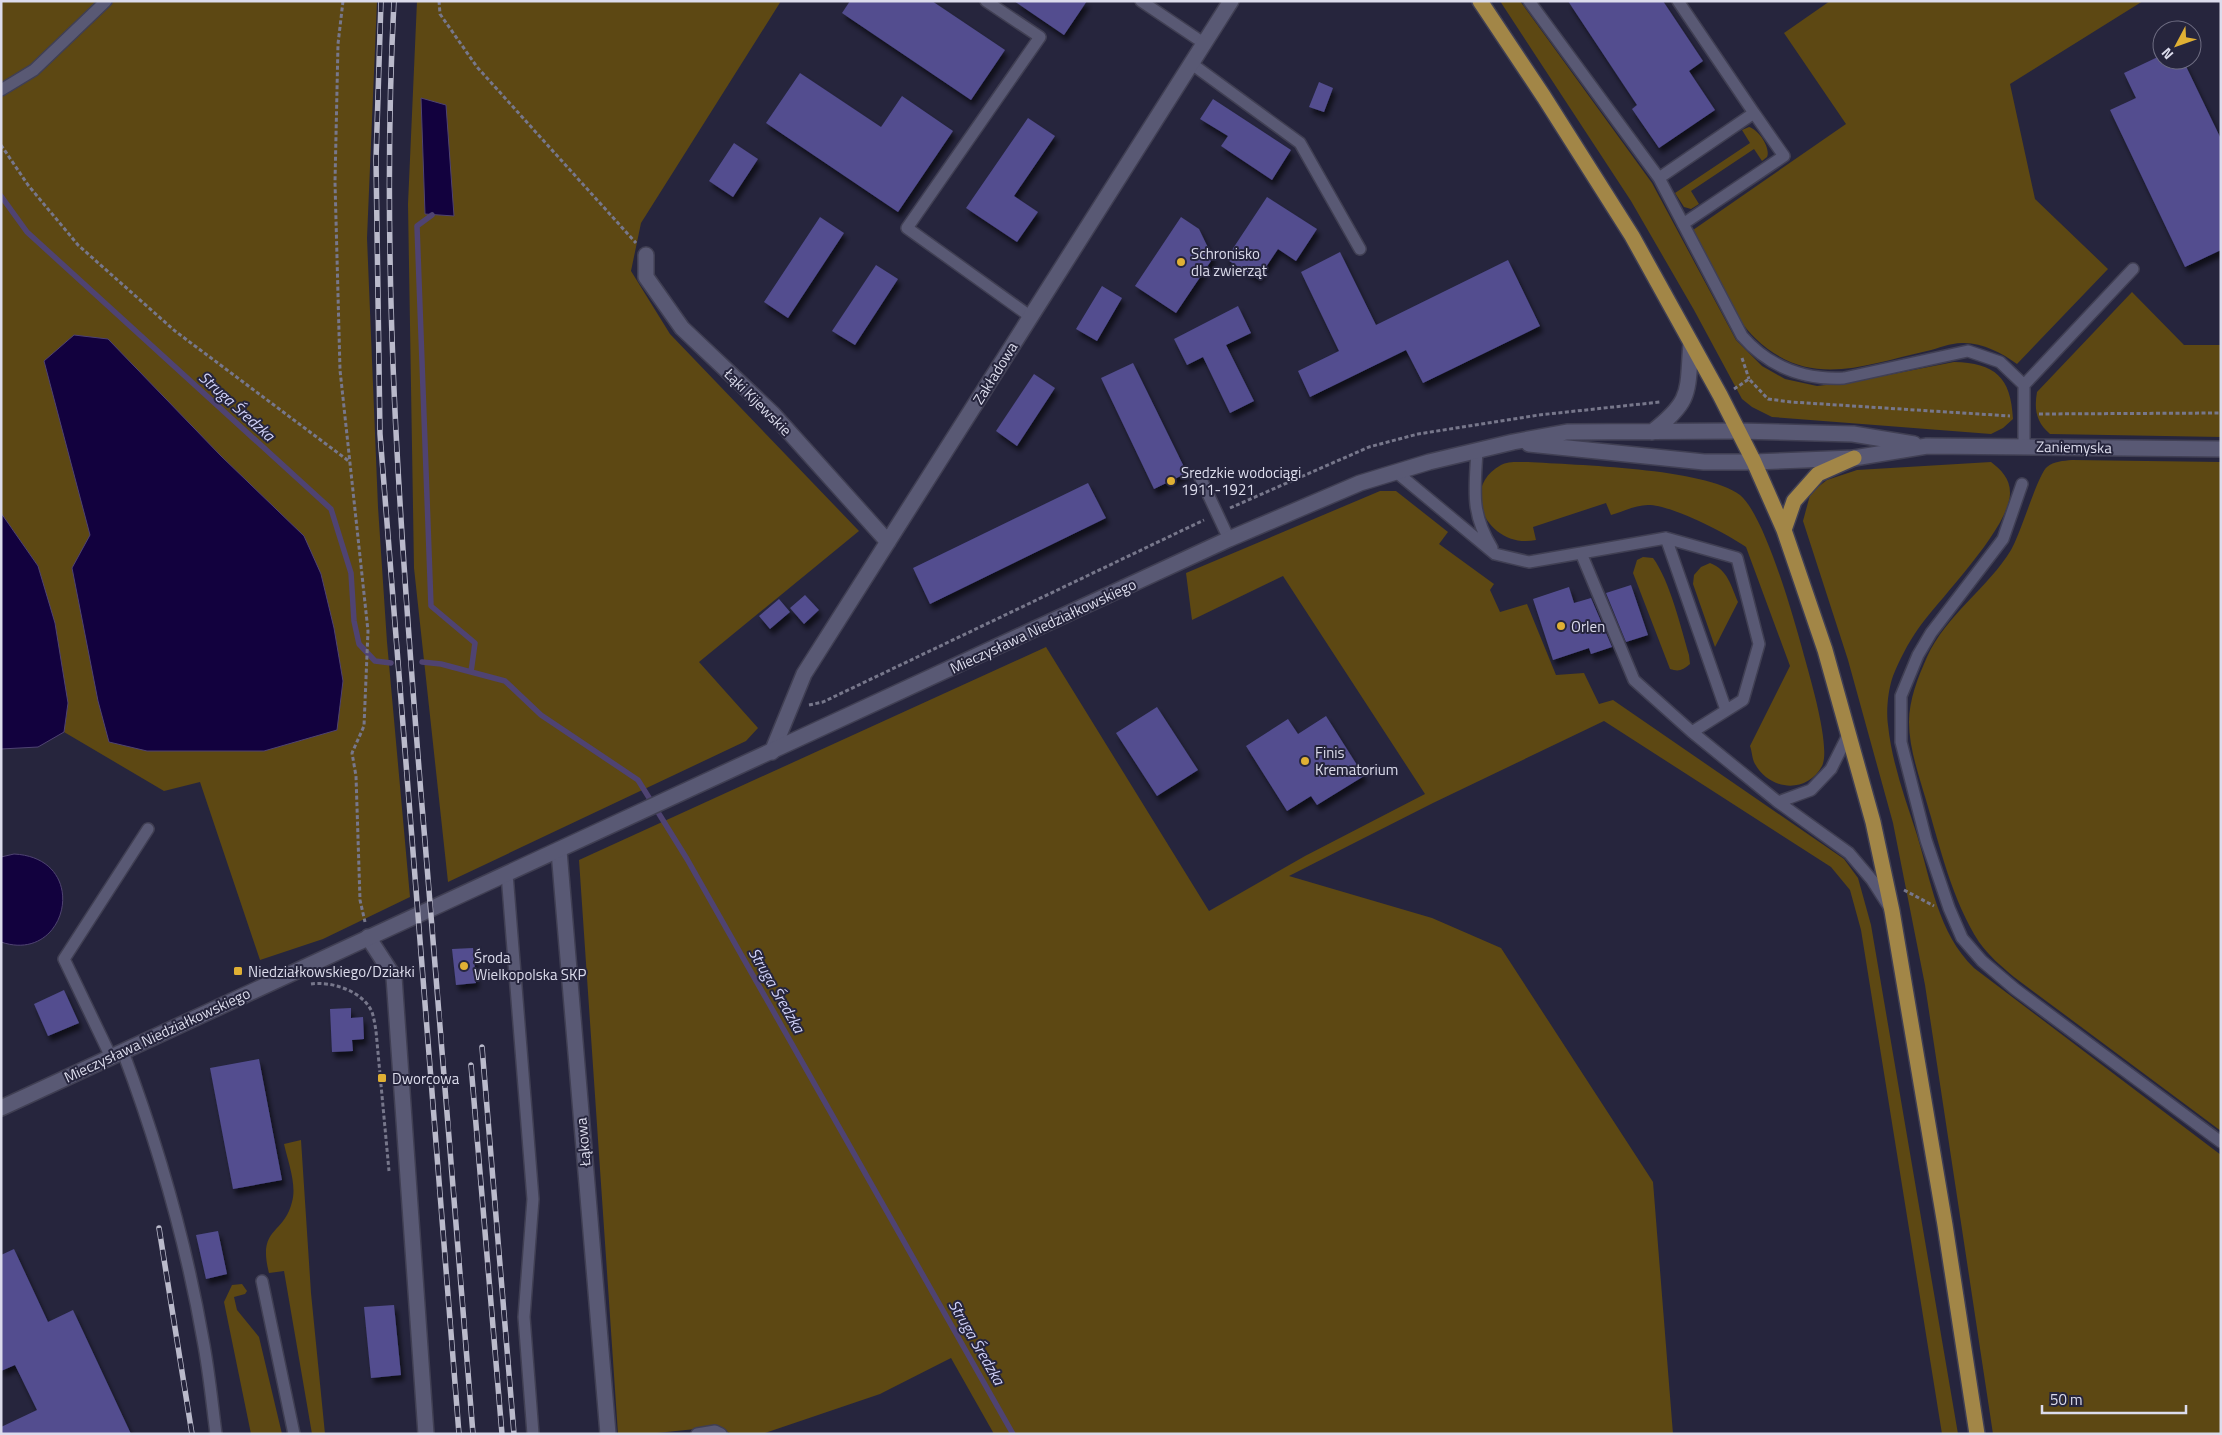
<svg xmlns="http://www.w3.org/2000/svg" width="2222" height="1435" viewBox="0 0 2222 1435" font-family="'Titillium Web',sans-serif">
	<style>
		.green { fill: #5d4813 }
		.water { fill: #12013e; stroke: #4f4372 }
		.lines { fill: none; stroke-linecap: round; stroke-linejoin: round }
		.stream { stroke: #4f4372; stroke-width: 5.5 }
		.building { fill: #524d8f; filter: url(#shadow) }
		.service-casing { stroke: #403f53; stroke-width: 14 }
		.minor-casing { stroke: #403f53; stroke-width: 18 }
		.tertiary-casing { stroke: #403f53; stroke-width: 18 }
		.secondary-casing { stroke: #403f53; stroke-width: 18 }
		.trunk-casing { stroke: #403f53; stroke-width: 18 }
		.path { stroke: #77778b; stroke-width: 3; stroke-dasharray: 4 2.5; stroke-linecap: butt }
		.service { stroke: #595974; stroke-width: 11 }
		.minor { stroke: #595974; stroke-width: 15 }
		.tertiary { stroke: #595974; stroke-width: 15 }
		.secondary { stroke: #595974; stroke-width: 15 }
		.trunk { stroke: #a28647; stroke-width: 15 }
		.rail-casing { stroke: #babacb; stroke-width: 5.5 }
		.rail { stroke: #26253d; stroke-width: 4; stroke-dasharray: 11; stroke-linecap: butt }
		.poi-dot { fill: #e0b034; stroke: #26253d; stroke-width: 2 }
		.labels { text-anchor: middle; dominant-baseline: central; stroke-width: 4; stroke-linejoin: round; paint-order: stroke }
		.poi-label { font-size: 15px; fill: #dcdcec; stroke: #26253d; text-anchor: start }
		.street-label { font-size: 15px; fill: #dcdcec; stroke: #26253d }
		.water-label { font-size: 16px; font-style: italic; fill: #d1d2f9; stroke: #26253d }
	</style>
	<defs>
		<filter id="shadow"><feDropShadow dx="3" dy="5.5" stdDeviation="2.5" flood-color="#0009"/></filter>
	</defs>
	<rect width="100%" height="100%" fill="#26253d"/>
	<path class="green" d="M1 1H377L367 238 378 507 387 642 410 897 323 939 260 960 200 782 164 791 64 732 68 703 38 566 1 513Z
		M417 1H781L641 223 631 271 670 334 859 531 699 662 758 728 746 741 448 882 414 568 408 204Z
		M1500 1H1520L1652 183 1736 340 1762 366 1785 379 1817 386 1852 382 1954 362C1995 363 2011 377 2013 419L2003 428 1991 434 1772 417 1752 407 1742 399 1694 310 1631 201Z
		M1830 1H2143L2010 84 2035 199 2108 269 2017 364C2002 353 1983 343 1964 343 1953 342 1939 348 1927 351 1864 365 1809 390 1755 338 1730 314 1710 262 1693 230L1846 124 1784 33Z
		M1749 127C1759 130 1771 148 1767 157L1762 161 1754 149 1691 191 1699 204 1691 209 1684 207 1675 193 1750 143 1742 130Z
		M2132 292 2184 345H2221V437L2050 434C2036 422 2034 409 2037 392Z
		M2072 460 2221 462V1131L2014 977C2001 966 1989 956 1979 942 1952 900 1940 847 1926 800 1919 776 1909 748 1909 722 1909 700 1918 677 1927 657 1946 615 1988 588 2011 550 2021 533 2038 474 2047 467 2054 461 2063 461 2072 460Z
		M1528 462C1575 465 1705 468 1740 495 1765 515 1796 625 1805 659 1811 681 1831 748 1822 766 1807 794 1770 791 1755 764 1752 759 1752 751 1750 746L1790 666 1746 547C1726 533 1672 505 1648 505 1636 505 1622 512 1611 515L1606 503 1533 527 1536 540C1489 550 1457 489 1501 465 1507 461 1520 462 1528 462Z
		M1991 462C2001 470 2010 478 2010 493 2010 528 1939 599 1918 629 1908 643 1899 661 1893 676 1888 690 1886 711 1888 725 1892 763 1905 798 1917 835 1931 881 1938 933 1974 968L2221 1155V1434H1993L1925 985 1893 823 1848 660 1803 521 1810 495 1818 487 1827 480 1857 470Z
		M1380 491H1396L1448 532 1439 544 1494 584 1490 590 1500 612 1527 604 1556 675 1584 673 1599 704 1613 700 1844 859 1858 878 1871 925 1958 1434H1942L1861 930 1850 890 1831 867 1604 721 1433 803 1289 876 1432 918 1501 948 1653 1182 1673 1434H994L951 1358 880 1394 762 1434H733L715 1427 647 1434H618L579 860 1046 647 1209 911 1305 856 1425 794 1283 576 1192 620 1186 573Z
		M1643 557 1653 558C1670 581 1681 628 1689 655L1690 664C1683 670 1679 672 1670 669L1633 573 1637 560Z
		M1710 563C1728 570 1731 586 1738 602L1715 647 1693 584 1694 575 1701 567Z
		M301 1140 311 1293 325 1434H312L284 1271 269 1273C257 1227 284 1235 292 1202 297 1185 288 1162 284 1144Z
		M242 1284 247 1291 245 1294 234 1297 237 1310 259 1337 282 1434H251L224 1302 232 1285Z"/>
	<path class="water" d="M421 98 446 105 454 216 425 214Z
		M74 335 108 339 221 456 304 536 321 574 334 628 343 681 337 730 264 751H147L109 742 98 701 72 568 90 535 44 361Z
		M1 513 38 566 55 623 68 703 64 732 38 747 1 749Z
		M14 854C92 858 68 965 1 942V857Z"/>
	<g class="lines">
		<path class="stream" d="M1 196 27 232 331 509 351 573 354 621 359 644 375 661 391 663
			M432 215 417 226 431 606 475 643 471 672
			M422 662 441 664 505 681 541 715 638 780 687 859 1013 1434"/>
	</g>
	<path class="building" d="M850 1H932L1005 50 971 100 842 13Z
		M1014 1H1087L1064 35Z
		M1568 1H1663L1703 61 1689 71 1715 110 1659 148 1632 109 1637 105Z
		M2162 55V60H2183L2221 139V250L2185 267 2110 110 2136 98 2124 73Z
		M800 73 881 127 902 96 953 131 898 212 766 123Z
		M1319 82 1333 88 1324 112 1309 107Z
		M1213 99 1291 150 1272 180 1221 146 1228 136 1200 119Z
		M1028 118 1055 136 1014 196 1038 212 1017 242 966 208Z
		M734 143 758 159 733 197 709 181Z
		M1267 197 1317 229 1296 261 1278 249 1258 279 1226 259Z
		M820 217 844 233 788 318 764 302Z
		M1181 217 1199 229 1213 258 1176 313 1135 286Z
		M1340 252 1376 325 1508 260 1540 326 1423 383 1406 350 1310 397 1298 371 1339 351 1301 272Z
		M876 265 898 279 855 345 832 331Z
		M1102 286 1122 298 1097 341 1076 329Z
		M1238 306 1251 333 1226 345 1254 401 1230 413 1203 357 1187 365 1174 339Z
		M1133 363 1187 473 1154 489 1101 378Z
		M1034 374 1055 388 1017 446 996 431Z
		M1088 483 1106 518 930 604 913 568Z
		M1631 585 1648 635 1626 642 1606 593Z
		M1569 587 1574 603 1591 598 1612 647 1591 654 1589 648 1553 660 1533 599Z
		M805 595 819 610 804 624 790 608Z
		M779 599 790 612 770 629 759 616Z
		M1157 707 1198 770 1157 796 1116 733Z
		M1326 716 1364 776 1317 805 1311 796 1287 811 1246 746 1288 719 1298 734Z
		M473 948 476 983 456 985 452 949Z
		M64 990 79 1023 48 1036 34 1004Z
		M351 1008V1018L363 1017 364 1039 352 1040 353 1051 332 1052 330 1009Z
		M259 1059 282 1180 233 1189 210 1068Z
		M218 1231 227 1274 206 1279 196 1235Z
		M14 1249 48 1322 73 1310 131 1434H1V1427L37 1410 15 1365 1 1371V1255Z
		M394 1305 401 1375 371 1378 364 1307Z"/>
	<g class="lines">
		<g class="service-casing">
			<path id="service" d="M986 1 1040 37 907 228 1031 317
				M1141 1 1205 44
				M1529 1 1659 178 1742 336C1769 367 1803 380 1844 378L1968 351 2000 362 2024 385V446
				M1678 1 1754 113
				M1192 64 1300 143 1360 249
				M1 90 34 70 106 1
				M1659 178 1754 113 1784 156 1683 224
				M2024 385 2133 269
				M1477 450C1475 490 1470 512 1492 548
				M1395 471 1495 554 1529 562 1581 553 1634 680 1692 732 1778 802 1849 853 1872 880 1888 905
				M1200 477 1229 539
				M2022 484 2003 539 1931 633 1918 655 1901 696V742L1926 840 1949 908 1962 938 1982 961 2015 989 2221 1142
				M1666 538 1726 710
				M1581 553 1666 538 1737 558 1759 644 1743 700 1692 732
				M1778 802 1811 790 1831 769 1849 733
				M507 874 533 1199 524 1317 533 1434
				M123 1052C158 1145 186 1242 203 1340 209 1371 212 1403 216 1434
				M111 1057 64 959 148 829
				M262 1281 294 1434
				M697 1434 715 1431 721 1434"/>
		</g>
		<g class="minor-casing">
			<path id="minor" d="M646 255V277L682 328 773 414 888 542
				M772 752 804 674 1231 1
				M559 851 608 1434
				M368 937 394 977 426 1434"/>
		</g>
		<g class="tertiary-casing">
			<path id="tertiary" d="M1652 432C1693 400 1687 392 1691 343
				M1529 444 1704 462H1754
				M1 1108 1229 539 1360 483 1429 462 1513 442 1567 432 1738 431"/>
		</g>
		<g class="secondary-casing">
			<path id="secondary" d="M1738 431 1853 434 1914 444
				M1754 462 1854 458 1927 446 2221 449"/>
		</g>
		<g class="trunk-casing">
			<path id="trunk" d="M1480 1 1544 97 1632 236 1720 395 1754 462 1784 530 1825 650 1873 822 1892 911 1945 1225 1977 1434
				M1784 530 1794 501 1818 474 1854 458"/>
		</g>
		<path class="path" d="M343 1 338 44 335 182 340 370 368 631 364 726 352 753 356 776 360 900 365 922
			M439 1 440 14 477 67 636 243
			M1 145 28 185 78 245 175 331 350 462
			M1742 358 1749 379
			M1734 389 1749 379 1768 399 1791 402 2010 416
			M2039 414 2221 413
			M1230 508 1369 447 1418 434 1539 415 1660 402
			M809 705 823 702 1204 520
			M1904 890 1934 906
			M311 984C331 981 363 991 372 1012 374 1018 375 1025 376 1031L389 1171"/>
		<use href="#service" class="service"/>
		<use href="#minor" class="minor"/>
		<use href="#tertiary" class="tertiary"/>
		<use href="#secondary" class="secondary"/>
		<use href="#trunk" class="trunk"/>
		<g class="rail-casing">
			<path id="rail" d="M381 1 376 160 380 434 459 1434
				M394 1C380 266 400 530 421 794 439 1007 456 1220 473 1434
				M482 1047 514 1434
				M471 1065 502 1434
				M159 1228 192 1434"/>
		</g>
		<use href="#rail" class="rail"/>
	</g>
	<g class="poi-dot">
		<circle cx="1181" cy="262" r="5"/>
		<circle cx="1171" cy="481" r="5"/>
		<circle cx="1561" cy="626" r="5"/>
		<circle cx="1305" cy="761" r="5"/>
		<circle cx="464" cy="966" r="5"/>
		<rect x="233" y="966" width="10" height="10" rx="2.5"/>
		<rect x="377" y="1073" width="10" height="10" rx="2.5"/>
	</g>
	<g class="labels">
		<g class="poi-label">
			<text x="1191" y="253">Schronisko<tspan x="1191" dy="17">dla zwierząt</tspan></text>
			<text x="1181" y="472">Sredzkie wodociągi<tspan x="1181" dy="17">1911-1921</tspan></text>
			<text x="1571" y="626">Orlen</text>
			<text x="1315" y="752">Finis<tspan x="1315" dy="17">Krematorium</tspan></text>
			<text x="474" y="957">Środa<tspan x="474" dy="17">Wielkopolska SKP</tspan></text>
			<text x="248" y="971">Niedziałkowskiego/Działki</text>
			<text x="392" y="1078">Dworcowa</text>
		</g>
		<g class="street-label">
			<text transform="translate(995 373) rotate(-58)">Zakładowa</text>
			<text transform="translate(758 402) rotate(45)">Łąki Kijewskie</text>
			<text transform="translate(2074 447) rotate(1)">Zaniemyska</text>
			<text transform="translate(1043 626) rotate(-25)">Mieczysława Niedziałkowskiego</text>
			<text transform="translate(157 1035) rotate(-25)">Mieczysława Niedziałkowskiego</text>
			<text transform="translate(583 1142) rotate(-95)">Łąkowa</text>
		</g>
		<g class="water-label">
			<text transform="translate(237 406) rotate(42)">Struga Średzka</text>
			<text transform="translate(777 990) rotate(60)">Struga Średzka</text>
			<text transform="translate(977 1342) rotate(60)">Struga Średzka</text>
		</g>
	</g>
	<rect width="2222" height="1435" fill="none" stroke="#dcdcec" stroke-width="5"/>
	<g transform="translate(2177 45) rotate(229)"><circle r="24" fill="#26253d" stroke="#6f6e83"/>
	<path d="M0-4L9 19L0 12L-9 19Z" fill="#e0b034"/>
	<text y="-8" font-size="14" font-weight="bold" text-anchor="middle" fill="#dcdcec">N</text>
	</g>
	<path d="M2042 1405v8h144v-8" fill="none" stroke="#dcdcec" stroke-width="2.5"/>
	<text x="2050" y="1405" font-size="15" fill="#dcdcec" stroke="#26253d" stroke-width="4" paint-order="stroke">50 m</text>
</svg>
